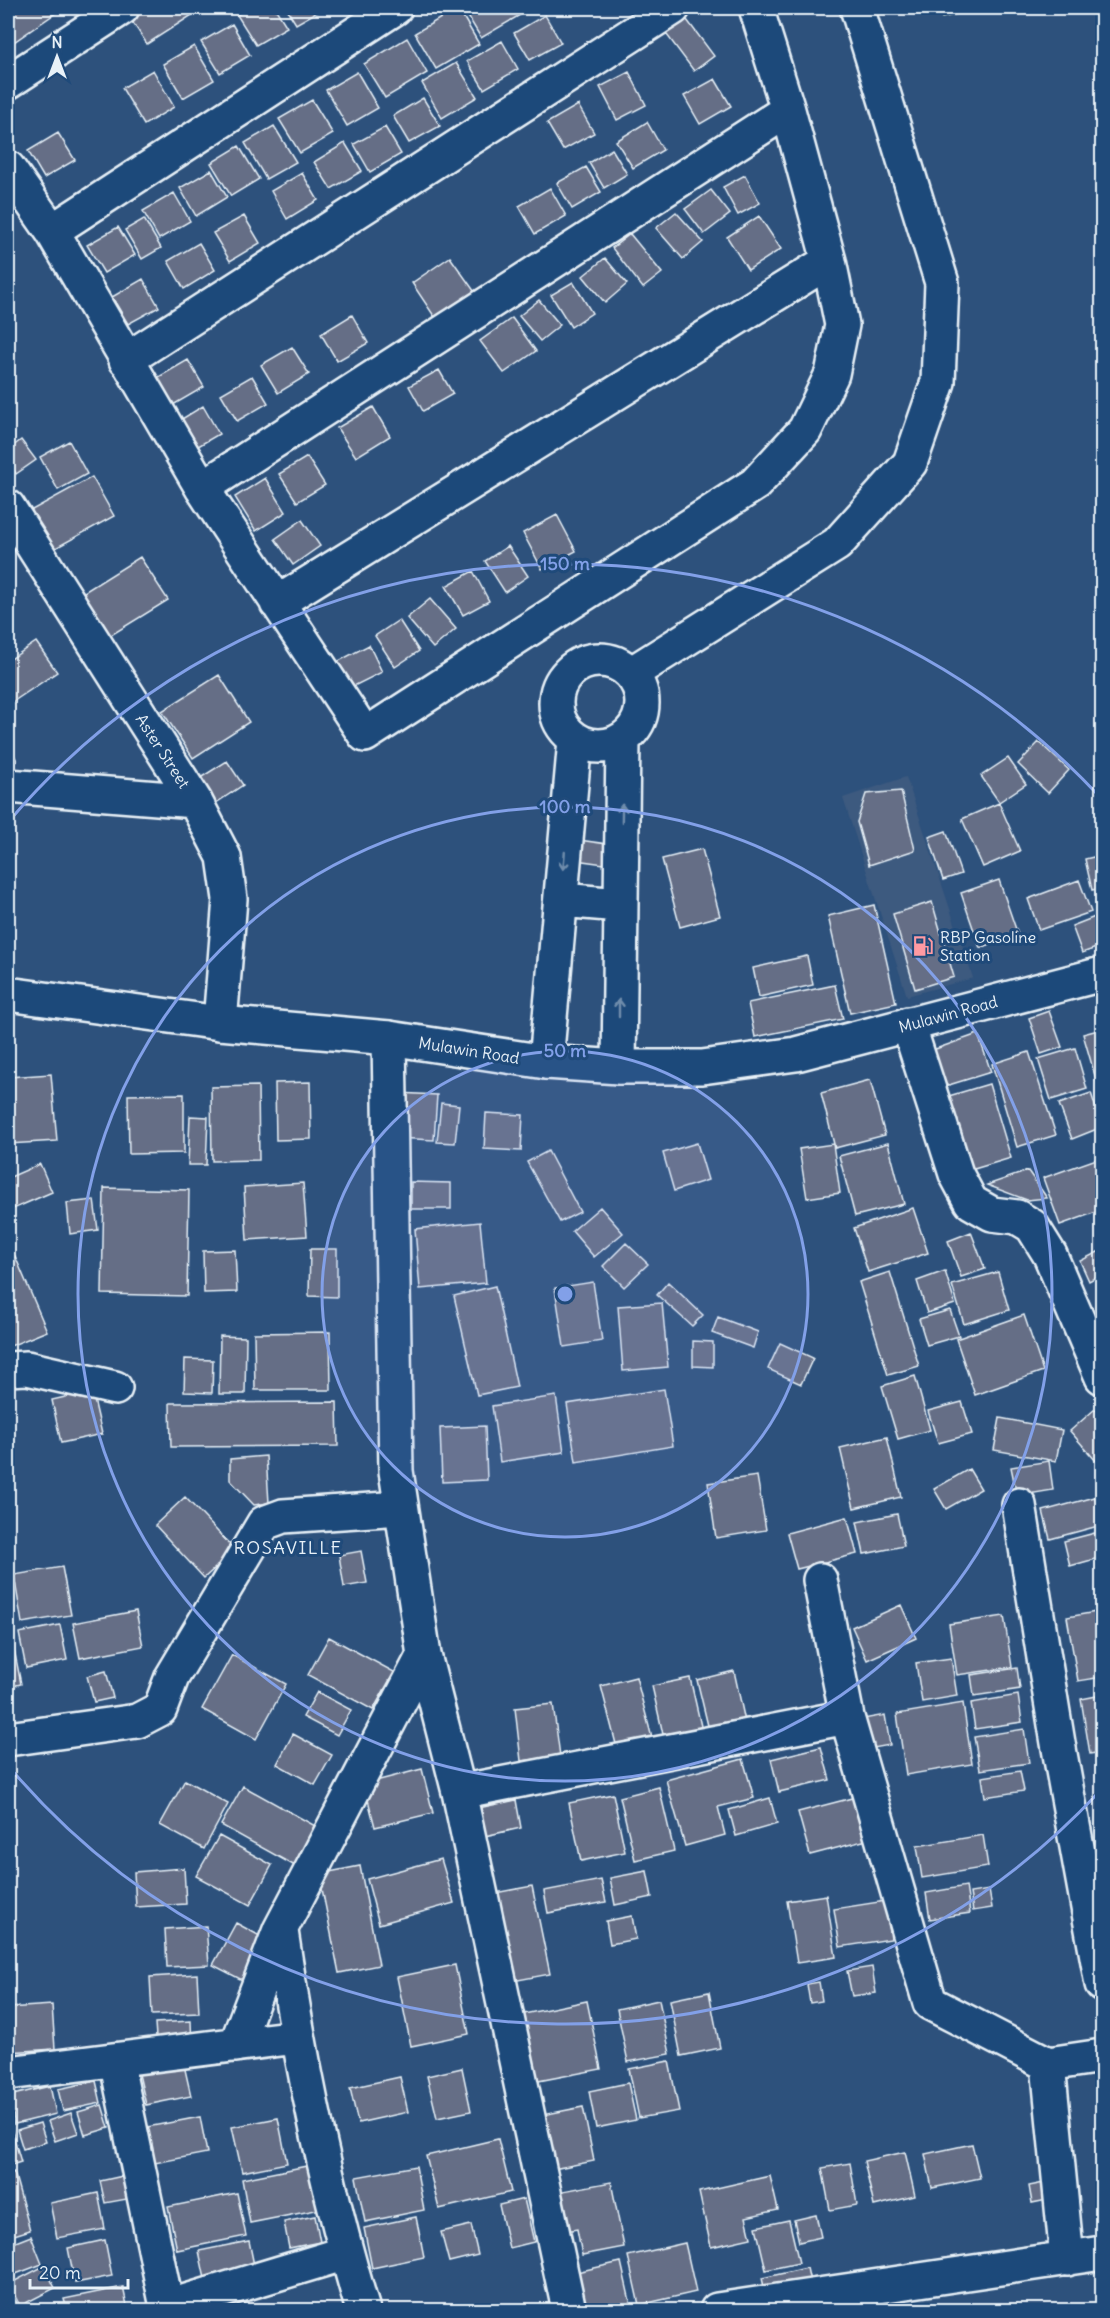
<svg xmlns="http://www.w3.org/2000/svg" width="1110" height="2318" viewBox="0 0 1110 2318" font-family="Delius,sans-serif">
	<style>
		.built { fill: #3e5a7f }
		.green { fill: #547b82; stroke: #9eb6bd; stroke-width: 1.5 }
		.building { fill: #656e86; stroke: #e8f1f8; stroke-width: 1.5 }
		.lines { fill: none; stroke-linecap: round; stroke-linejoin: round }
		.street-casing { stroke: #e8f1f8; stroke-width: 38 }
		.secondary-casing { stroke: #e8f1f8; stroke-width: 38 }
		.street { stroke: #1f4a7a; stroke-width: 33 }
		.secondary { stroke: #1f4a7a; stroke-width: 33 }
		.oneway { stroke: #6f8dac }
		.ring { fill: none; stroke: #82a0e8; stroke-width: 3 }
		.labels { text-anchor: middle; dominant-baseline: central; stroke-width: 6; stroke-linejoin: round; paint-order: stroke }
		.street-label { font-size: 16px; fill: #e8f1f8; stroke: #1f4a7a }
		.poi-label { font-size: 16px; fill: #e8f1f8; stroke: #1f4a7a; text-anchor: start }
		.neighbourhood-label { font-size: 18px; letter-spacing: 1.5px; fill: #e8f1f8; stroke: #1f4a7a }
		.centre { fill: #82a0e8; stroke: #1f4a7a; stroke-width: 3 }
		.ring-label { font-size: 18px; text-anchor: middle; font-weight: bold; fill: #82a0e8; stroke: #1f4a7a; stroke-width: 6; stroke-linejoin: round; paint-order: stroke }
	</style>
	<rect width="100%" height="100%" fill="#2d517c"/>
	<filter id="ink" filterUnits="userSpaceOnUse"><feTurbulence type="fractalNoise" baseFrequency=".0167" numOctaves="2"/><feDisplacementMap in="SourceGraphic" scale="12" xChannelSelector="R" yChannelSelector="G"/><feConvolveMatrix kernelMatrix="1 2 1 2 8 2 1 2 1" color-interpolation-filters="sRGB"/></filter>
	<g filter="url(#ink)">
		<path class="built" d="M906 777 973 978 907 996 843 798Z"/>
		<path class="green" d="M939 8H981L942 18Z"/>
		<path class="building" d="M8 8H63L8 46Z
			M137 8H203L147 44 127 14Z
			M249 8H275L287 27 256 45 237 15Z
			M286 8H324L296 24Z
			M458 8 479 44 436 69 415 33Z
			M463 8H516L520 15 481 38Z
			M1092 8H1102V15L1097 17Z
			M545 15 561 43 530 60 514 33Z
			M684 16 714 56 694 71 664 31Z
			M232 24 250 55 220 73 201 42Z
			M407 38 427 73 385 98 364 64Z
			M502 41 518 69 484 89 467 61Z
			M194 46 214 80 183 98 163 64Z
			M456 63 477 97 442 118 422 83Z
			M153 70 174 107 144 125 122 88Z
			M357 72 378 108 347 126 326 90Z
			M629 72 646 105 617 120 600 87Z
			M715 79 731 106 700 124 684 96Z
			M423 98 440 126 409 143 393 116Z
			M312 100 333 134 300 153 279 119Z
			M578 105 594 133 563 150 547 123Z
			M647 122 663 150 633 168 616 141Z
			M274 126 296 162 266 179 245 143Z
			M385 127 401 154 370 172 354 144Z
			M58 133 75 160 44 178 28 151Z
			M345 143 362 171 331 189 314 162Z
			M239 146 259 179 231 196 211 163Z
			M612 149 627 174 604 188 589 163Z
			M586 167 601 192 572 209 557 183Z
			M211 170 227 197 196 216 180 188Z
			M302 173 318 200 287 219 271 191Z
			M745 175 760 203 738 215 723 187Z
			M550 188 566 216 535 234 519 206Z
			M711 190 730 214 704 234 685 209Z
			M174 193 190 221 159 239 143 211Z
			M676 212 703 242 683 259 656 228Z
			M244 216 260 243 230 261 213 233Z
			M759 216 781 249 748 270 727 237Z
			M144 219 161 248 142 259 125 230Z
			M118 227 135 255 104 273 87 245Z
			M630 234 662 273 643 288 612 248Z
			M199 243 215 270 184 289 168 261Z
			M450 257 477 295 438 322 412 283Z
			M605 258 627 284 605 303 583 276Z
			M143 279 159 307 128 324 112 297Z
			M573 282 592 313 571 327 551 295Z
			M539 300 560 325 540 341 519 316Z
			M352 315 368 343 337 361 321 334Z
			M512 318 536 351 504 373 480 341Z
			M292 347 309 374 278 393 261 365Z
			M188 360 204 387 173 405 157 378Z
			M439 370 453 394 423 411 409 386Z
			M252 376 268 403 237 421 221 394Z
			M203 406 219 434 188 452 172 425Z
			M373 407 390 436 356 457 337 428Z
			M21 440 36 460 16 474 8 461V450Z
			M69 441 87 474 58 490 40 457Z
			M307 457 325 485 297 502 279 474Z
			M92 477 114 516 52 550 30 511Z
			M265 478 286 512 256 531 235 497Z
			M557 515 576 551 542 569 523 533Z
			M302 520 320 546 293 565 275 539Z
			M508 546 528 576 505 592 485 561Z
			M140 557 168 600 108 637 81 594Z
			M473 571 489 601 463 615 446 586Z
			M430 599 456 629 433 648 407 618Z
			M399 620 419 651 395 667 375 636Z
			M36 642 57 672 11 703 8 697V661Z
			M369 645 382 672 346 690 333 664Z
			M219 675 249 722 193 758 162 711Z
			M8 742 17 761 8 766Z
			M1039 742 1069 770 1048 793 1018 764Z
			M1008 758 1026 784 999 802 981 776Z
			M227 761 243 785 213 805 197 780Z
			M901 791 915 850 869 865 857 822 866 794Z
			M999 803 1020 851 983 867 962 819Z
			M1102 811V836L1097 812Z
			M946 831 961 874 943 880 929 837Z
			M579 840 607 844 604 864 576 860Z
			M702 849 720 916 680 927 662 859Z
			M1102 855V888L1092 890 1085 859Z
			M999 880 1018 935 980 948 961 893Z
			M1079 880 1091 912 1039 930 1028 899Z
			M932 902 954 977 915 989 893 914Z
			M874 905 896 1003 850 1013 828 916Z
			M1100 915 1102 923V946L1082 953 1072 926Z
			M807 956 813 985 759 997 753 968Z
			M835 985 843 1019 755 1037 748 1003Z
			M1049 1011 1062 1047 1041 1054 1029 1018Z
			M1102 1029V1100L1083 1034Z
			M978 1034 991 1072 939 1088 927 1052Z
			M1075 1048 1087 1089 1051 1100 1038 1059Z
			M1029 1052 1056 1135 1017 1147 992 1064Z
			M51 1074 57 1141 8 1144V1077Z
			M870 1080 885 1135 835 1148 821 1093Z
			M310 1082 311 1139 276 1140 275 1083Z
			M989 1084 1011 1158 964 1172 942 1098Z
			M258 1086 259 1160 212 1161 211 1087Z
			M398 1093 437 1095 434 1140 396 1138Z
			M1091 1093 1102 1127 1072 1139 1059 1104Z
			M184 1094V1153L129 1154 128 1095Z
			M441 1103 459 1105 455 1143 437 1142Z
			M486 1113 523 1115 521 1151 484 1149Z
			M190 1116 208 1117 206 1165H188Z
			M697 1143 708 1180 674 1191 663 1153Z
			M888 1143 904 1204 855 1216 839 1156Z
			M833 1144 840 1193 807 1198 799 1149Z
			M548 1151 580 1212 560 1222 527 1162Z
			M1102 1157V1210L1060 1225 1043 1178Z
			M40 1164 52 1192 8 1211V1178Z
			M1028 1171 1047 1198 1027 1200 987 1185Z
			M411 1182 451 1183V1209H411Z
			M303 1183 307 1236 247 1240 244 1187Z
			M104 1188 189 1190 187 1296 102 1294Z
			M94 1200 98 1230 70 1234 67 1203Z
			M600 1207 623 1233 594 1257 572 1231Z
			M913 1208 928 1253 868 1272 854 1228Z
			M480 1222 486 1283 420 1289 415 1229Z
			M971 1232 985 1269 961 1277 948 1241Z
			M626 1243 648 1264 624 1287 603 1266Z
			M310 1249H337V1297L309 1296Z
			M235 1250 237 1292 204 1293 203 1251Z
			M1102 1250V1274L1089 1281 1080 1261Z
			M15 1256 47 1331 8 1347V1259Z
			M945 1271 955 1304 927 1313 917 1281Z
			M890 1272 919 1366 888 1375 859 1282Z
			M998 1272 1009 1310 964 1324 952 1285Z
			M593 1282 602 1341 564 1347 555 1288Z
			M668 1282 703 1315 692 1326 657 1295Z
			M495 1286 517 1387 477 1395 454 1296Z
			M662 1303 668 1367 623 1371 618 1306Z
			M950 1310 959 1336 927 1345 919 1319Z
			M1024 1315 1043 1371 975 1395 956 1339Z
			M718 1317 758 1332 753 1348 712 1333Z
			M330 1332 331 1390H255L254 1333Z
			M220 1336 246 1337 245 1394H219Z
			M693 1341 713 1342V1367L693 1366Z
			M780 1343 813 1358 801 1384 768 1369Z
			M185 1359 213 1360 212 1393 184 1392Z
			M915 1376 930 1430 898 1439 882 1386Z
			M664 1389 673 1446 576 1462 567 1404Z
			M92 1391 102 1434 61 1443 52 1400Z
			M556 1396 564 1452 500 1462 492 1406Z
			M337 1402 338 1446 171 1447 170 1403Z
			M962 1402 972 1434 938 1443 928 1411Z
			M1095 1409 1102 1417V1456L1096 1461 1070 1431Z
			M1000 1418 1062 1430 1056 1461 994 1450Z
			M485 1426 487 1480 442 1482 440 1428Z
			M887 1437 901 1497 854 1508 840 1448Z
			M266 1456 269 1503 254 1505 230 1480V1459Z
			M1049 1461 1053 1490 1017 1496 1011 1467Z
			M969 1469 981 1489 946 1509 934 1489Z
			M757 1476 766 1530 716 1538 708 1483Z
			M185 1497 235 1550 204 1578 155 1525Z
			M1095 1497 1102 1525 1050 1539 1043 1511Z
			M897 1514 904 1546 864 1554 857 1522Z
			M847 1517 857 1554 797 1569 787 1533Z
			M1095 1533 1102 1557 1070 1566 1064 1541Z
			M361 1551 367 1583 344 1587 339 1555Z
			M62 1567 71 1615 22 1623 14 1575Z
			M901 1605 916 1638 867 1660 852 1627Z
			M136 1611 143 1646 80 1658 73 1623Z
			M1102 1611V1677L1078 1681 1067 1617Z
			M1004 1616 1012 1667 957 1675 949 1624Z
			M60 1625 67 1660 26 1668 19 1633Z
			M11 1634 21 1684 8 1687V1635Z
			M329 1637 394 1672 373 1710 308 1675Z
			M232 1655 286 1684 256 1739 202 1709Z
			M951 1658 957 1696 922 1702 916 1663Z
			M1017 1668 1020 1689 974 1696 971 1675Z
			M106 1671 113 1698 94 1702 87 1676Z
			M734 1671 746 1726 710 1734 697 1680Z
			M636 1677 652 1738 617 1748 601 1686Z
			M690 1678 703 1735 665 1743 652 1686Z
			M317 1692 351 1710 337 1735 303 1717Z
			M1018 1695 1022 1722 975 1729 971 1703Z
			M1102 1695V1752L1090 1754 1081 1699Z
			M963 1703 972 1764 906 1775 897 1714Z
			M553 1704 560 1756 521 1761 515 1708Z
			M885 1715 890 1745 868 1749 863 1719Z
			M1024 1729 1029 1763 980 1770 974 1737Z
			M293 1734 332 1755 315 1785 277 1764Z
			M821 1747 830 1780 779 1792 771 1759Z
			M743 1759 754 1798 718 1807 725 1835 685 1846 666 1780Z
			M422 1769 433 1813 375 1827 364 1784Z
			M1020 1771 1024 1791 985 1797 982 1777Z
			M185 1780 228 1804 204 1849 160 1825Z
			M243 1786 317 1827 295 1866 221 1825Z
			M659 1787 674 1851 635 1860 620 1797Z
			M613 1794 625 1852 581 1861 569 1803Z
			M856 1797 867 1840 810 1855 798 1812Z
			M770 1798 777 1824 736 1836 729 1810Z
			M516 1800 521 1828 480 1837 474 1809Z
			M983 1835 988 1867 922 1878 917 1846Z
			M219 1836 272 1865 250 1905 196 1876Z
			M441 1859 454 1903 379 1924 367 1879Z
			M360 1866 379 1965 339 1973 319 1874Z
			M184 1868 186 1904 136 1907 134 1872Z
			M647 1871 652 1897 615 1905 610 1878Z
			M601 1880 606 1902 548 1913 544 1891Z
			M532 1886 550 1974 513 1981 495 1893Z
			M966 1886 970 1913 930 1919 926 1893Z
			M989 1890 992 1908 973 1911 970 1893Z
			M826 1895 836 1957 797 1963 787 1901Z
			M885 1901 891 1939 840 1947 834 1909Z
			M632 1916 636 1939 610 1944 606 1921Z
			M236 1923 269 1941 246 1982 213 1965Z
			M206 1926 209 1965 167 1967 165 1929Z
			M455 1965 469 2034 411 2046 397 1977Z
			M872 1967 876 1993 852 1996 847 1971Z
			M197 1974 199 2013 152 2015 150 1977Z
			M819 1982 822 2001 810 2003 807 1984Z
			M709 1992 720 2048 681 2056 670 2000Z
			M659 2000 670 2054 628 2062 617 2009Z
			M587 2001 601 2069 533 2082 519 2015Z
			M52 2005 55 2049 8 2052V2008Z
			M191 2021 192 2048 157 2050 155 2023Z
			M669 2061 679 2111 639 2118 629 2069Z
			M184 2065 191 2096 146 2105 139 2074Z
			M462 2068 471 2111 437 2118 427 2076Z
			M400 2077 408 2112 358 2123 350 2088Z
			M96 2081 101 2103 63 2111 58 2089Z
			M628 2083 636 2120 596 2128 589 2091Z
			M50 2086 56 2114 15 2124 9 2096Z
			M8 2104 13 2124 8 2126Z
			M102 2105 109 2128 85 2135 78 2112Z
			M583 2107 594 2161 548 2170 537 2116Z
			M71 2113 78 2133 55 2141 48 2121Z
			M200 2117 207 2153 155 2163 147 2127Z
			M278 2118 287 2163 242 2172 232 2127Z
			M40 2123 46 2142 23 2149 17 2130Z
			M11 2128 21 2162 8 2166V2129Z
			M498 2139 511 2192 439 2209 426 2156Z
			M972 2144 980 2178 932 2188 925 2154Z
			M905 2152 915 2196 874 2206 864 2161Z
			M850 2163 857 2205 830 2210 822 2168Z
			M312 2165 321 2209 250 2223 242 2179Z
			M416 2166 424 2210 365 2222 356 2177Z
			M14 2172 30 2230 8 2237V2174Z
			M123 2176 127 2199 105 2203 100 2181Z
			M770 2176 778 2210 746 2217 751 2238 711 2247 699 2192Z
			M611 2182 624 2247 582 2255 577 2229 560 2232 552 2193Z
			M1049 2182 1052 2199 1032 2203 1029 2186Z
			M98 2193 105 2229 57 2238 50 2203Z
			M237 2193 246 2236 177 2250 168 2207Z
			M524 2199 534 2242 509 2248 499 2205Z
			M816 2215 821 2237 799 2242 794 2220Z
			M315 2216 320 2242 289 2248 284 2222Z
			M416 2217 424 2257 372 2268 364 2228Z
			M789 2220 799 2263 766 2270 756 2227Z
			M471 2225 478 2255 449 2262 441 2232Z
			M31 2236 42 2264 8 2277V2245Z
			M105 2240 112 2276 75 2283 68 2248Z
			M249 2241 255 2270 205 2279 199 2251Z
			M685 2243 696 2292 639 2305 628 2256Z
			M621 2262 632 2310H580L572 2273Z
			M44 2266 55 2288 20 2306 9 2284Z
			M807 2268 811 2286 766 2296 762 2278Z
			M123 2287 128 2310H67L64 2299Z"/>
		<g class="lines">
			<g class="street-casing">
				<path id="street" d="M8 82 122 8
					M8 168 52 231 202 488 365 735 755 484 805 430 832 374 842 325 829 261 788 110 756 8
					M52 231 395 8
					M126 360 673 8
					M202 488 788 110
					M8 507 195 801 224 857 230 899 220 1023
					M277 603 829 261
					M556 703a43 43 0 1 1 86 0a43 43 0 1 1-86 0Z
					M632 673 837 544 910 463 938 382 942 283 857 8
					M8 786 195 801
					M561 900 620 905
					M908 1024 956 1174 971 1202 992 1214 1017 1217 1032 1226 1050 1255 1102 1377
					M389 1038 396 1471 424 1655 459 1792 569 2310
					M546 1062 575 740
					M619 1067 623 739
					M8 1369 27 1368 115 1388
					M1019 1505 1058 1743 1102 1984
					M820 1580 847 1717
					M8 1739 137 1721 160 1709 172 1677 264 1523 283 1516 401 1508
					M459 1792 847 1717 930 2003 1048 2064
					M281 1931C300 2059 326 2187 363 2310
					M236 2045 280 1930 424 1655
					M116 2060 167 2307 346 2253
					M8 2073 297 2037
					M1067 2259 1048 2064 1102 2056
					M717 2310 1102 2253"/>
			</g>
			<g class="secondary-casing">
				<path id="secondary" d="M8 994 220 1023 389 1038 546 1062 619 1067H702L796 1054 1102 974"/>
			</g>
			<use href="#street" class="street"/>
			<use href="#secondary" class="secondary"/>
		</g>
		<defs><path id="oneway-shaft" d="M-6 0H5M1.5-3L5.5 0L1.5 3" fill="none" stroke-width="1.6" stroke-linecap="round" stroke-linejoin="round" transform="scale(1.5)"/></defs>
		<g class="oneway">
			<use href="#oneway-shaft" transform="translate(622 813) rotate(-89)"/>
			<use href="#oneway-shaft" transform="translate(564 861) rotate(95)"/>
			<use href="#oneway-shaft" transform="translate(619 1008) rotate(-90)"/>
		</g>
	</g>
	<circle cx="565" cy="1294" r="243" fill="#82a0e8" fill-opacity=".12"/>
	<g class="ring">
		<circle cx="565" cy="1294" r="243"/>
		<circle cx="565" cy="1294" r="487"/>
		<path d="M1099 1792A730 730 0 0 1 10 1768M10 820A730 730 0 0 1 1099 796"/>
	</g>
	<defs>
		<g id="fuel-bare" transform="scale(1.62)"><path d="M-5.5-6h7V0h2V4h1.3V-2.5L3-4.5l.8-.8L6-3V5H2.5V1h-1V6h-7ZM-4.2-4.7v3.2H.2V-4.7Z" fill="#ff9aa2" stroke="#1f4a7a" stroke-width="2.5" paint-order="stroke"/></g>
	</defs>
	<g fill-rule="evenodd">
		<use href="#fuel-bare" x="923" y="946"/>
	</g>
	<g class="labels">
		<g class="street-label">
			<text transform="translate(163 751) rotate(57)">Aster Street</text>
			<text transform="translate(948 1014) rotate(-15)">Mulawin Road</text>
			<text transform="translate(469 1050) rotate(9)">Mulawin Road</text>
		</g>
		<g class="poi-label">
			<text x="940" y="937">RBP Gasoline<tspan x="940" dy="18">Station</tspan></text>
		</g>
		<g class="neighbourhood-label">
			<text x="288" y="1547">ROSAVILLE</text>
		</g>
	</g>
	<circle cx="565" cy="1294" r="9" class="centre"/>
	<g class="ring-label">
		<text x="565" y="570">150 m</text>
		<text x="565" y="813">100 m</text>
		<text x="565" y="1057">50 m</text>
	</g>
	<rect width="1110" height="2318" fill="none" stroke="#1f4a7a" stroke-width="30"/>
	<rect x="15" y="15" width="1080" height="2288" fill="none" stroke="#e8f1f8" stroke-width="2" filter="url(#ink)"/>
	<g transform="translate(57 57)" stroke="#1f4a7a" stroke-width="4.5" paint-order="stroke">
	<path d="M0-4.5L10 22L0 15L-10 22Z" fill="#e8f1f8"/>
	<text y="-9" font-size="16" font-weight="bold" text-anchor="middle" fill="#e8f1f8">N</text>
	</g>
	<path d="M30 2279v9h98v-9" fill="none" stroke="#e8f1f8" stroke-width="3"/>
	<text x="39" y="2279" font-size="18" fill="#e8f1f8" stroke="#1f4a7a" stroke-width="4.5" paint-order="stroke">20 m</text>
</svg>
